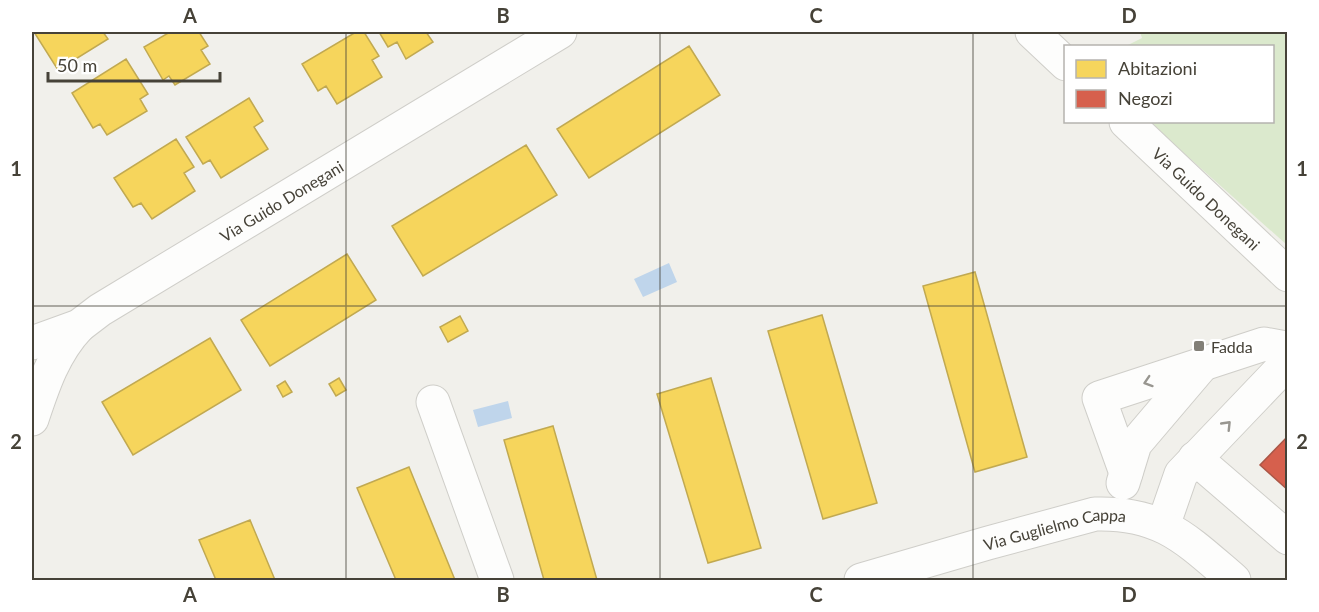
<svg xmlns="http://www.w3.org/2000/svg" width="1319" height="612" viewBox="0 0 1319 612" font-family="Lato,sans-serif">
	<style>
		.green { fill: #dbe9cd }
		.water { fill: #bfd5eb }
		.homes { fill: #f6d55c; stroke: #c1a951; stroke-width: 1.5 }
		.shops { fill: #d6604d; stroke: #ab5747; stroke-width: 1.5 }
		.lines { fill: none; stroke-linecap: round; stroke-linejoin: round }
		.minor-casing { stroke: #cfcec9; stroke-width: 35 }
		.minor { stroke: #fdfdfc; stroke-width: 33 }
		.oneway { stroke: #989690 }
		.grid { fill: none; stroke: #464238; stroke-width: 1.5; stroke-opacity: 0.55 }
		.poi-dot { fill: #827f77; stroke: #fff; stroke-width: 2 }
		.labels { text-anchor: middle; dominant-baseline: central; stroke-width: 6; stroke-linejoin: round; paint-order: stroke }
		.street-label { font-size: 16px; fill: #464238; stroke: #fff }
		.poi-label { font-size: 16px; fill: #464238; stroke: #fff; text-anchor: start }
		.neatline { fill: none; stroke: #464238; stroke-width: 2 }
		.grid-label { font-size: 20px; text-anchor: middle; font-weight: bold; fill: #464238 }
	</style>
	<rect width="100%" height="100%" fill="#f1f0eb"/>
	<path class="green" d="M1140 32H1287V245L1149 122H1272V46H1126L1142 38Z"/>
	<path class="water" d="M669 263 677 282 643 297 634 279Z
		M508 401 512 418 478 427 473 410Z"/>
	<path class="homes" d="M34 32H103L108 39 58 70Z
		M170 32H199L208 46 201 50 210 64 175 85 169 76 163 80 144 47Z
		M356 32H364L379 56 372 60 382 77 337 104 326 86 318 91 302 64Z
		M379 32H426L433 42 406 59 397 42 388 47Z
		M689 46 720 95 589 178 557 129Z
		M126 59 148 94 140 99 147 111 107 135 100 124 93 128 72 93Z
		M249 98 263 121 254 127 268 149 221 178 210 160 203 164 186 137Z
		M176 139 194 167 184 173 195 191 152 219 141 203 133 207 114 178Z
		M526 145 557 195 423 276 392 226Z
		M347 254 376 300 270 366 241 320Z
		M975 272 1027 457 975 472 923 286Z
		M822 315 877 503 823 519 768 331Z
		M460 316 468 331 448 342 440 327Z
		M210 338 241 390 133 455 102 402Z
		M339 378 346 390 336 396 329 384Z
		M711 378 761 548 708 563 657 394Z
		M285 381 292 392 283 397 277 386Z
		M553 426 597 580H544L504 440Z
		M409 467 455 580H396L357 488Z
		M250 520 275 580H216L199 540Z"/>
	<path class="shops" d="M1288 436V490L1260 465Z"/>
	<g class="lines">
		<g class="minor-casing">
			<g id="minor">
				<path d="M1032 32 1066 64"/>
				<path id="s1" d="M1126 122 1288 275"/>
				<path id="s2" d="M32 343 79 326 100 310 560 32"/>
				<path d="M433 402 497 580"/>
				<path d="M32 419C43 386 54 352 79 326"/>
				<path d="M1195 458 1288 538"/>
				<path d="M1126 473 1099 398 1264 344 1286 348 1288 355"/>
				<path d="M1123 483 1135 444 1203 364"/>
				<path d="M1163 526 1181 474 1288 362"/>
				<path id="s3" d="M861 580 988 543 1095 514C1162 512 1187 540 1234 580"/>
			</g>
		</g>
		<use href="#minor" class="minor"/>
	</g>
	<defs><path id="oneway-chevron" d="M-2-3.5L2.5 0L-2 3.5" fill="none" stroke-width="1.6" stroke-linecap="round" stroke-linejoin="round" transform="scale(1.5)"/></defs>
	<g class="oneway">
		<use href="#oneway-chevron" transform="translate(1148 382) rotate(162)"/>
		<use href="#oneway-chevron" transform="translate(1227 425) rotate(-46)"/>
	</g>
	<path class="grid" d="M346 32V580M660 32V580M973 32V580M32 306H1288"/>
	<rect class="poi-dot" x="1193" y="340" width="12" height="12" rx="3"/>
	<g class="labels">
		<g class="street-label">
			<text stroke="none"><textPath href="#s1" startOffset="111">Via Guido Donegani</textPath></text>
			<text stroke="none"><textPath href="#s2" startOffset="288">Via Guido Donegani</textPath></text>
			<text stroke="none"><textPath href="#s3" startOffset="201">Via Guglielmo Cappa</textPath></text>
		</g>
		<g class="poi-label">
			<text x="1211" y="346">Fadda</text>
		</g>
	</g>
	<rect width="1319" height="612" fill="none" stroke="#ffffff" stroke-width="66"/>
	<rect x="1064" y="45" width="210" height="78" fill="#ffffff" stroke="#b5b3af" stroke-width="1.5"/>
	<rect x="1076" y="60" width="30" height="18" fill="#f6d55c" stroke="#b5b3af" stroke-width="1.5"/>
	<text x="1118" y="75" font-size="18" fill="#464238">Abitazioni</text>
	<rect x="1076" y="90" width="30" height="18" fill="#d6604d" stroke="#b5b3af" stroke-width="1.5"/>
	<text x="1118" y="105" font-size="18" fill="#464238">Negozi</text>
	<path d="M48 72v9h172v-9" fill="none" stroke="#464238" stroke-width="3"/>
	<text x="57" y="72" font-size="18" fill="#464238" stroke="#ffffff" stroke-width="4.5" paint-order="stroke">50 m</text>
	<rect x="33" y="33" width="1253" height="546" class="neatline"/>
	<g class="grid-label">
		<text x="190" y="23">A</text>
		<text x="503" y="23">B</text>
		<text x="816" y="23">C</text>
		<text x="1129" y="23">D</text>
		<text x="16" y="176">1</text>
		<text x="1302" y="176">1</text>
		<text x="16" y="449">2</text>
		<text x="1302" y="449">2</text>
		<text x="190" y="602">A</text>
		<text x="503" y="602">B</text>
		<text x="816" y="602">C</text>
		<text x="1129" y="602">D</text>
	</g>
</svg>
